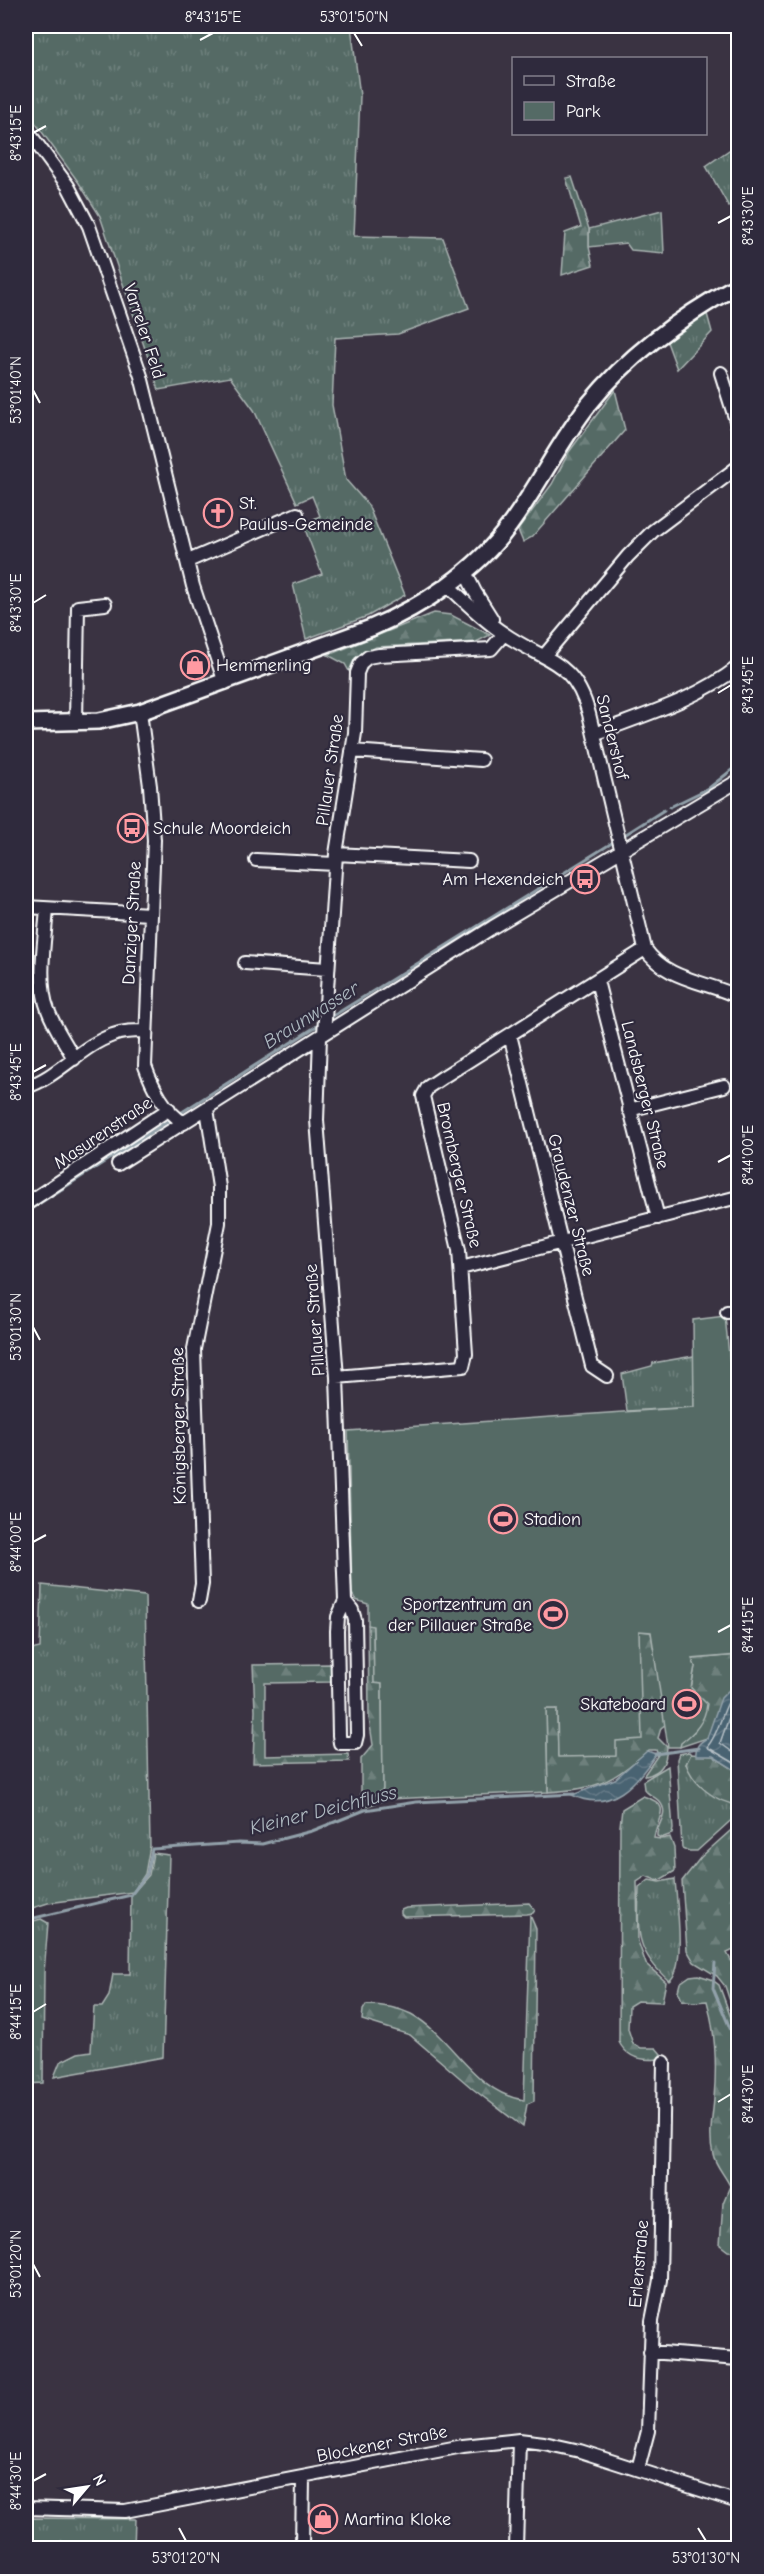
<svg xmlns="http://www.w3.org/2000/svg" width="764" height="2574" viewBox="0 0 764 2574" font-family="'Comic Neue',sans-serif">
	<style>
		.grass { fill: url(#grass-tufts); stroke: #aab4b2; stroke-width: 1.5 }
		.forest { fill: url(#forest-firs); stroke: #aab4b2; stroke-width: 1.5 }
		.green { fill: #546a65; stroke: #aab4b2; stroke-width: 1.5 }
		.water { fill: url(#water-waves); stroke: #92a1aa; stroke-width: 1.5 }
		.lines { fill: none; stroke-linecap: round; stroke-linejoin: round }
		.shore { stroke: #b7c1c7; stroke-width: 1.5 }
		.stream { stroke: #92a1aa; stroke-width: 3 }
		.minor-casing { stroke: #fff; stroke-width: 16 }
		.major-casing { stroke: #fff; stroke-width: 20 }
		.minor { stroke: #2f2a3d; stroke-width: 12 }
		.major { stroke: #2f2a3d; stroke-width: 15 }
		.ticks { fill: none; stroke: #fff; stroke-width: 2 }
		.labels { text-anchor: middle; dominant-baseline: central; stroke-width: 4.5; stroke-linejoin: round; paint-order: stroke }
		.street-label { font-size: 18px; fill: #fff; stroke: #2f2a3d }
		.poi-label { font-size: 18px; fill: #fff; stroke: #2f2a3d; text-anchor: start }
		.water-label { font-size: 20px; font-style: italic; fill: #aeb9c0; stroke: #2f2a3d }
		.neatline { fill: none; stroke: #fff; stroke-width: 2 }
		.ticks-label { font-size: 15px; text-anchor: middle; fill: #fff }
	</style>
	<defs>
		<pattern id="grass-tufts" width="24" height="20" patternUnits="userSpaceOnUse" patternTransform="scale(1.5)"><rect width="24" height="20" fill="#546a65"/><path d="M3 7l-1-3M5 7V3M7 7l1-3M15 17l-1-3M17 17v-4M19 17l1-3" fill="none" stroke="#6e807c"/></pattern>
		<pattern id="forest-firs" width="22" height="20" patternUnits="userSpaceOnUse" patternTransform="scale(1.5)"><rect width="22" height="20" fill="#546a65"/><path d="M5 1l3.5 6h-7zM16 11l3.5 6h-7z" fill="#6e807c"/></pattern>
		<pattern id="water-waves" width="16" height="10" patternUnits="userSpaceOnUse" patternTransform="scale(1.5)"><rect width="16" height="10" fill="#4a6372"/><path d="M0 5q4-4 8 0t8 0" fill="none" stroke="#657a87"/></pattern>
	</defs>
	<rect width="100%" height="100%" fill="#3a3342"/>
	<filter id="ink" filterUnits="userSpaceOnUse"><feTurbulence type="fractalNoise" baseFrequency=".0167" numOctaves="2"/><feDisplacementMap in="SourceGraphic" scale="12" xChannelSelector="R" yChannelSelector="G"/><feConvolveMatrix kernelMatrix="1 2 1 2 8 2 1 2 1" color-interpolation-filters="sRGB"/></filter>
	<g filter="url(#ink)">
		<path class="grass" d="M26 26H351L360 96 354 236 443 238 469 308 398 334 335 338 332 405 346 480 368 505 405 595 368 616 306 639 293 584 322 574 303 524 320 516 312 496 297 503 254 410 230 377 159 390 100 216 79 183 26 110Z
			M738 144V202L729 207 706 166Z
			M662 210 664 253 631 250 626 243 589 247V229Z
			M707 314 712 332 677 369 667 342Z
			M694 1356V1407L627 1411 622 1374 652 1366 653 1363Z
			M42 1585 145 1596 150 1846 145 1874 133 1892 48 1903 26 1910V1651L40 1648Z
			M689 1752 691 1754 686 1764 734 1804 738 1805V1814L697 1851H689L682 1848 677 1759 679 1754Z
			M668 1766 673 1829 672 1834 661 1838 657 1836C656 1823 671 1814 659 1801 654 1796 648 1795 644 1789L643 1781Z
			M153 1853 169 1855 163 2057 54 2077 60 2062 78 2053 91 2051 94 2007H102L109 1996 113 1974H130L131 1895 149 1875Z
			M675 1879C676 1899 687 1969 669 1981 634 1949 638 1932 639 1888L649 1880 659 1882Z
			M41 1919 48 1923 44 1973 43 2083 26 2084V1923Z
			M26 2518 135 2519 134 2548H58L57 2541V2548H26Z"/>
		<path class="forest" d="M572 177 589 229V247L593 265 562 275 565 233 581 227 566 178Z
			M615 390 625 430 532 537 523 542 518 530 552 484 569 452Z
			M434 613 451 615 490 635 476 642 376 647 355 658 349 671 345 664 328 655Z
			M368 1625H373L374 1683H382L383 1790 361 1802V1759L373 1745 369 1718Z
			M639 1631 651 1632 666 1724 661 1728 658 1738 667 1747C666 1763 662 1772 646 1776L644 1775 658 1755 656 1750H649C611 1783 598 1789 548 1792L546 1709H557L558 1756H615V1741Z
			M738 1655V1681C721 1695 716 1718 707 1738L680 1747V1743L695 1731 706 1704 691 1688 695 1666 691 1659Z
			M331 1664V1682L265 1683V1756L348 1754 349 1761 253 1763 255 1710 253 1665Z
			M691 1754 713 1756 738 1772V1805C715 1802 694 1785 686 1764Z
			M643 1796C675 1806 656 1817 654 1838L661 1839 670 1837 674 1848 675 1871 658 1881 646 1876 637 1882 638 1941 646 1964 666 1982 662 2002 637 2001 629 2006 628 2029 633 2044 641 2048H656L661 2054 658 2059C642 2061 627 2058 619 2042L620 1826 622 1809Z
			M738 1824V1861L736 1862 738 1865V1948L727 1953 737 1971V2003L732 2007 725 1986 717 1976 694 1962 687 1950 682 1881 701 1857Z
			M529 1903 535 1910 533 1913 527 1914 404 1917 401 1914V1910L406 1908Z
			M530 1915 536 1929 534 2101 527 2104 523 2127 473 2089 410 2035 362 2020 363 2010 366 2005C382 2005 397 2007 411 2014 453 2037 474 2093 524 2100Z
			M698 1975 711 1979 719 1985 738 2037V2252L728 2251 720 2245 723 2203 730 2186C725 2175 715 2165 713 2154 708 2135 713 2116 714 2098 717 2064 716 2034 707 2001L693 2002 682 2000 678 1991 680 1983 690 1976Z"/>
		<path class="green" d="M725 1316 731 1374 738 1373V1655L692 1659 695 1666 691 1688 707 1704C705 1722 695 1732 681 1743L680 1747H668L651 1632 639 1631 642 1739 616 1741V1756L558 1757 557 1709H546L548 1792 388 1799 361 1808V1802L383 1790 382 1684 374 1683 373 1626 368 1625V1604L356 1600 352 1594 348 1431 694 1407 693 1320Z"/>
		<path class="water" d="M738 1681V1772L713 1756H696C695 1746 699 1743 707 1738L721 1698Z
			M647 1751 656 1754C637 1783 611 1814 572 1795L615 1779Z"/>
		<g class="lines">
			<path class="shore" d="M738 1689C721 1705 722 1730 707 1747L738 1765
				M738 1699 733 1706 720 1743 738 1756"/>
			<path class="stream" d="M670 807 709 788 738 765
				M626 834 664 810
				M328 1019 612 843
				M179 1114 320 1024
				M26 1212 173 1118
				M655 1754 699 1748
				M26 1920 131 1895 147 1874 152 1849 239 1843 262 1844 312 1831 365 1810 416 1802 574 1794
				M715 1963 713 1988 738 2047"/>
			<g class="minor-casing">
				<path id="minor" d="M26 129 68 186 89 226 141 376 193 586 225 683
					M721 373 738 427
					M188 561 297 514
					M465 572 475 592 492 619
					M447 585C465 601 482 619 503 633 544 662 574 658 589 714L645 949C667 981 707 981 738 997
					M544 656 628 556 653 531 738 467
					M140 712 150 786 154 840 145 1066C152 1086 165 1112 184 1123
					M76 722 78 607 105 604
					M594 734C644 715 696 700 738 667
					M352 751 481 760
					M336 854 469 861
					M256 860 335 864
					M26 907 150 914
					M47 909C45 938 37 983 48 1010 54 1027 66 1043 74 1059
					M245 963 327 969
					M597 981 658 1218
					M324 1034 336 854 355 733 357 673 361 663 368 657 379 655 491 649 504 634
					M510 1035 592 1366 607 1376
					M320 1037 317 1120 337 1377 345 1601 338 1617 337 1631 339 1735 340 1743H355L357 1735 355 1620 352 1610 345 1601
					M26 1087C58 1077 81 1046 113 1035 123 1031 134 1031 145 1031
					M629 1110 724 1086
					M118 1164 493 927 738 781
					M26 1204 169 1109
					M461 1268 738 1197
					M727 1312 738 1311
					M337 1377 463 1366 466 1354 459 1250 423 1096 428 1087 443 1077 645 949
					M199 1601 202 1584 194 1349 219 1223V1187L207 1109
					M650 2352 738 2359
					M638 2469 648 2431 652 2321 660 2280 664 2062
					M26 2508 125 2511 463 2446 519 2440 544 2443 580 2451 738 2502
					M302 2548 303 2479
					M516 2548 519 2440"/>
			</g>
			<g class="major-casing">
				<path id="major" d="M26 723 99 721 140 712 371 628C423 606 475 572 509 526 538 487 559 442 589 404 630 353 682 316 738 285"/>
			</g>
			<use href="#minor" class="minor"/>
			<use href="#major" class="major"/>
		</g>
	</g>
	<path class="ticks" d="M354 33 362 46M200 40 213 33M33 133 46 126M718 223 731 216M33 390 40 403M33 603 46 595M718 693 731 685M33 1072 46 1065M718 1162 731 1155M33 1327 40 1340M33 1542 46 1535M718 1632 731 1625M33 2012 46 2004M718 2102 731 2094M33 2264 40 2277M33 2481 46 2474M179 2528 186 2541M698 2528 706 2541"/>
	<defs>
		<g id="church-ring" transform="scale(1.5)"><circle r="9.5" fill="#2f2a3d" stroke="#ff9aa2" stroke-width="1.5"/><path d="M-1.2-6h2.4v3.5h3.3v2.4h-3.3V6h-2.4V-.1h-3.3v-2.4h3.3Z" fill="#ff9aa2"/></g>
		<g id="shop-ring" transform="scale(1.5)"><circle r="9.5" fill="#2f2a3d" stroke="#ff9aa2" stroke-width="1.5"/><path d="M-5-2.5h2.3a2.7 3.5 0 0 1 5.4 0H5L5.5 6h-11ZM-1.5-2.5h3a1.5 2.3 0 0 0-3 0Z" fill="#ff9aa2"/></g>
		<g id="bus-ring" transform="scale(1.5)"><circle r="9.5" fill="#2f2a3d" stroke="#ff9aa2" stroke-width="1.5"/><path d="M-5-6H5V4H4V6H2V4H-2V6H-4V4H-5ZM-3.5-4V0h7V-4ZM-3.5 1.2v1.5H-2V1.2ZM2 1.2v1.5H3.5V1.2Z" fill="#ff9aa2"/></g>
		<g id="stadium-ring" transform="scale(1.5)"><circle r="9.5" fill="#2f2a3d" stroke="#ff9aa2" stroke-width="1.5"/><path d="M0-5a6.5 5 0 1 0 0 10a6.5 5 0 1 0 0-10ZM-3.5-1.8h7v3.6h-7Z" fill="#ff9aa2"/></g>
	</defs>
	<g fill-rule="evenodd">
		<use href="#church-ring" x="218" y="513"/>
		<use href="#shop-ring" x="195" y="665"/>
		<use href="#bus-ring" x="132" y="828"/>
		<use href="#bus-ring" x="585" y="879"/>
		<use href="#stadium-ring" x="503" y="1519"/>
		<use href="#stadium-ring" x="553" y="1614"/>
		<use href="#stadium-ring" x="687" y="1704"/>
		<use href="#shop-ring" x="323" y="2519"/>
	</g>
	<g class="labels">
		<g class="street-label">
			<text transform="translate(144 331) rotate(72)">Varreler Feld</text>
			<text transform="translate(612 737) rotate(76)">Sandershof</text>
			<text transform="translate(330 770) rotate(-82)">Pillauer Straße</text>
			<text transform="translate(132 923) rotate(-87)">Danziger Straße</text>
			<text transform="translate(645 1095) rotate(76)">Landsberger Straße</text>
			<text transform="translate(103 1133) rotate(-34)">Masurenstraße</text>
			<text transform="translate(459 1175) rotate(77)">Bromberger Straße</text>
			<text transform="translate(571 1205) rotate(76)">Graudenzer Straße</text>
			<text transform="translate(315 1320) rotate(-94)">Pillauer Straße</text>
			<text transform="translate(179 1426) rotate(-91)">Königsberger Straße</text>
			<text transform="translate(639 2264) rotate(-85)">Erlenstraße</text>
			<text transform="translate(382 2444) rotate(-11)">Blockener Straße</text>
		</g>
		<g class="poi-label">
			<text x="239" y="503">St.<tspan x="239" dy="21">Paulus-Gemeinde</tspan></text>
			<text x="216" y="665">Hemmerling</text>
			<text x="153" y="828">Schule Moordeich</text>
			<text x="564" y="879" text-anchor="end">Am Hexendeich</text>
			<text x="524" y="1519">Stadion</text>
			<text x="532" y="1604" text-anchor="end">Sportzentrum an<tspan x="532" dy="21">der Pillauer Straße</tspan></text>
			<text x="666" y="1704" text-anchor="end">Skateboard</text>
			<text x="344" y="2519">Martina Kloke</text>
		</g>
		<g class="water-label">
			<text transform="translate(311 1015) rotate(-32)">Braunwasser</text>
			<text transform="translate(323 1810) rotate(-14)">Kleiner Deichfluss</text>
		</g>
	</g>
	<rect width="764" height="2574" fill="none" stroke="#2f2a3d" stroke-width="66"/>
	<rect x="512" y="57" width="195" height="78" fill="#2f2a3d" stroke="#827f8b" stroke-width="1.5"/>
	<rect x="524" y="76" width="30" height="9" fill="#2f2a3d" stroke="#827f8b" stroke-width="1.5"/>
	<text x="566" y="87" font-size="18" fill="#ffffff">Straße</text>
	<rect x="524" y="102" width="30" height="18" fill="#546a65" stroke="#827f8b" stroke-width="1.5"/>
	<text x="566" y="117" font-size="18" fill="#ffffff">Park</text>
	<g transform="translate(87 2487) rotate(61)" stroke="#2f2a3d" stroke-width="4.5" paint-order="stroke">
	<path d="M0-4.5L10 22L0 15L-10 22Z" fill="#ffffff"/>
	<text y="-9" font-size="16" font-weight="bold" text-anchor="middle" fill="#ffffff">N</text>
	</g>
	<rect x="33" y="33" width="698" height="2508" class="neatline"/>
	<g class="ticks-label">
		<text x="213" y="22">8°43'15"E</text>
		<text x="354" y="22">53°01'50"N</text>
		<text transform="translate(16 133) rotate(-90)" y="5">8°43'15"E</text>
		<text transform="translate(748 216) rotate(-90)" y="5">8°43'30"E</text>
		<text transform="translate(16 390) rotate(-90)" y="5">53°01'40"N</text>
		<text transform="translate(16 603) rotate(-90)" y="5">8°43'30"E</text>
		<text transform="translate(748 685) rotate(-90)" y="5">8°43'45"E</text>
		<text transform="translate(16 1072) rotate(-90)" y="5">8°43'45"E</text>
		<text transform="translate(748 1155) rotate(-90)" y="5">8°44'00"E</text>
		<text transform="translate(16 1327) rotate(-90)" y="5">53°01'30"N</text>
		<text transform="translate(16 1542) rotate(-90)" y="5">8°44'00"E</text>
		<text transform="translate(748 1625) rotate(-90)" y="5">8°44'15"E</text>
		<text transform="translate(16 2012) rotate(-90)" y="5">8°44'15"E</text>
		<text transform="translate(748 2094) rotate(-90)" y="5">8°44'30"E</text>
		<text transform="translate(16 2264) rotate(-90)" y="5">53°01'20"N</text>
		<text transform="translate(16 2481) rotate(-90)" y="5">8°44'30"E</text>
		<text x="186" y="2563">53°01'20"N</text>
		<text x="706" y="2563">53°01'30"N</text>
	</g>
</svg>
